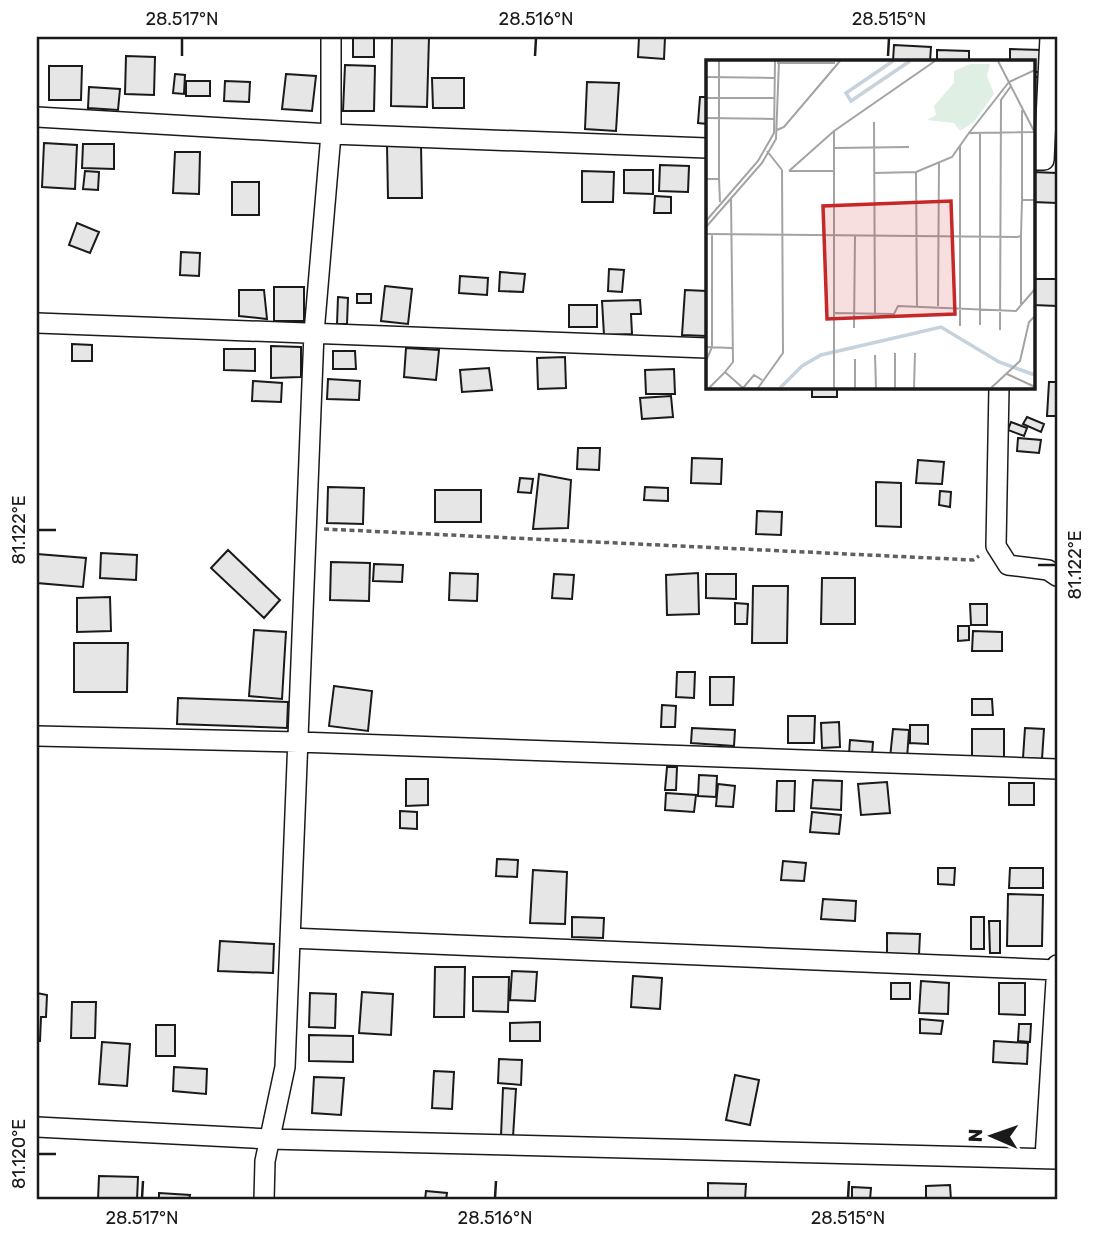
<svg xmlns="http://www.w3.org/2000/svg" width="1094" height="1237" viewBox="0 0 1094 1237" font-family="Rubik,sans-serif">
	<style>
		.building { fill: #e6e6e6; stroke: #1a1a1a; stroke-width: 2 }
		.lines { fill: none; stroke-linecap: round; stroke-linejoin: round }
		.street-casing { stroke: #1a1a1a; stroke-width: 22 }
		.path { stroke: #5f5f5f; stroke-width: 3.5; stroke-dasharray: 5 3.5; stroke-linecap: butt }
		.street { stroke: #fff; stroke-width: 19 }
		.ticks { fill: none; stroke: #1a1a1a; stroke-width: 2.5 }
		.inset-river { fill: none; stroke: #c6d2dc; stroke-width: 3.5 }
		.inset-road { fill: none; stroke: #a3a3a3; stroke-width: 2 }
		.view { fill: #c62828; fill-opacity: 0.15; stroke: #c62828; stroke-width: 3.5 }
		.inset-edge { fill: none; stroke: #1a1a1a; stroke-width: 3.5 }
		.neatline { fill: none; stroke: #1a1a1a; stroke-width: 2.5 }
		.ticks-label { font-size: 18px; text-anchor: middle; fill: #1a1a1a }
	</style>
	<rect width="100%" height="100%" fill="#fff"/>
	<path class="building" d="M353 37H374V57H353Z
		M392 37H429L427 107 391 106Z
		M639 37H665L664 59 638 57Z
		M894 45 931 47 930 61H893Z
		M1010 49 1042 50 1041 72H1033V61H1010Z
		M937 50 969 51V61H937Z
		M126 56 155 57 154 95 125 94Z
		M345 65 375 66 374 111H343Z
		M49 66H82L81 100H49Z
		M175 74 185 75 184 94 173 93Z
		M286 74 316 76 312 111 282 109Z
		M1033 77H1041L1040 137H1033Z
		M432 78H464V108H433Z
		M186 81H210V96H186Z
		M225 81 250 82 249 102 224 101Z
		M587 82 619 83 616 131 585 129Z
		M89 87 120 89 118 110 88 108Z
		M700 97H707V124L698 123Z
		M44 143 77 145 75 189 42 187Z
		M83 144H114V169L82 168Z
		M387 145H421L422 198H388Z
		M175 152H200L199 194 173 193Z
		M660 165 689 166 688 192 659 191Z
		M624 170H653V194L624 193Z
		M85 171 99 172 98 190 83 189Z
		M582 171 614 172 613 202H582Z
		M1033 172 1057 173V203L1033 202Z
		M232 182H259V215H232Z
		M655 196 671 197V213H654Z
		M77 223 99 232 90 253 69 245Z
		M181 252 200 253 199 276 180 275Z
		M609 269 624 270 622 292 608 291Z
		M500 272 525 274 523 292 499 291Z
		M460 276 488 278 487 295 459 293Z
		M1033 279H1057V306L1033 305Z
		M385 286 412 289 408 324 381 321Z
		M274 287H304V321H274Z
		M239 290H264L267 319 239 316Z
		M685 290 707 291V336L682 335Z
		M357 294H371V303H357Z
		M338 297 348 298 347 324H337Z
		M640 300 641 314H631L632 334 604 335 602 301Z
		M569 305H597V327H569Z
		M72 344 92 345V361H72Z
		M271 346 301 347V377L271 378Z
		M406 348 439 350 436 380 404 377Z
		M224 349H255V371L224 370Z
		M333 351H355L356 369H333Z
		M565 357 566 388 538 389 537 358Z
		M489 368 492 390 462 392 460 370Z
		M674 369 675 394H646L645 370Z
		M328 379 360 381 359 400 327 399Z
		M253 381 282 383 281 402 252 401Z
		M1049 382H1057V416H1047Z
		M812 387H837V397H812Z
		M671 396 673 417 642 419 640 398Z
		M1027 417 1044 424 1041 432 1023 424Z
		M1011 422 1027 428 1024 436 1008 430Z
		M1018 438 1041 440 1039 453 1017 451Z
		M578 448H600L599 470 577 469Z
		M692 458 722 459 721 484 691 483Z
		M918 460 944 462 942 484 916 483Z
		M539 474 571 480 568 528 533 529Z
		M520 478 533 479 531 493 518 492Z
		M876 482 901 483V527L876 526Z
		M328 487 364 488 363 524 327 523Z
		M645 487 668 488V501L644 500Z
		M435 490H481V522H435Z
		M940 491 951 492 950 507 939 505Z
		M757 511 782 512 781 535 756 534Z
		M228 550 280 600 264 618 211 568Z
		M101 553 137 555 136 580 100 578Z
		M37 554 86 558 83 587 37 583Z
		M331 562 370 563 369 601 330 600Z
		M374 564 403 565 402 582 373 581Z
		M450 573 478 574 477 601 449 600Z
		M698 573 699 614 667 615 666 575Z
		M554 574 574 575 572 599 552 598Z
		M706 574H736V599L706 598Z
		M822 578H855V624H821Z
		M753 586H788L787 643H752Z
		M110 597 111 631 77 632V598Z
		M735 603 748 604 747 624H735Z
		M970 604H987V625H971Z
		M958 626H969V640L958 641Z
		M254 630 286 632 282 699 249 696Z
		M973 631 1002 632V651H972Z
		M74 643H128L127 692H74Z
		M677 672H695L694 698 676 697Z
		M710 677H734L733 705H710Z
		M334 686 372 691 368 731 329 726Z
		M178 698 288 702 287 728 177 724Z
		M972 699H992L993 715H972Z
		M662 705 676 706 675 727H661Z
		M788 716H815L814 743H788Z
		M839 722 840 747 822 748 821 723Z
		M910 725H928V744L910 743Z
		M692 728 735 730 734 746 691 743Z
		M1025 728 1044 729 1042 759 1023 758Z
		M893 729 909 730 907 759 890 758Z
		M972 729H1004V762L972 761Z
		M850 740 873 742 872 755 849 754Z
		M667 767H677L676 790H665Z
		M699 775 717 776 716 797 698 796Z
		M406 779H428V805L406 806Z
		M813 780 842 781 841 810 811 808Z
		M777 781H795L794 811H776Z
		M887 782 890 813 861 815 858 784Z
		M1009 783H1034V805H1009Z
		M718 784 735 786 733 807 716 806Z
		M666 793 696 795 694 812 665 810Z
		M400 811 417 812V829L400 828Z
		M812 812 841 815 839 834 810 832Z
		M497 859 518 860 517 877 496 876Z
		M783 861 806 863 804 881 781 880Z
		M938 868H955L954 885 938 884Z
		M1010 868H1043V888H1009Z
		M533 870 567 872 565 924 530 923Z
		M1008 894 1043 895 1042 946H1007Z
		M823 899 856 901 855 921 821 919Z
		M572 917 604 918 603 938 572 937Z
		M971 917H984V949H971Z
		M989 921H1000V953H990Z
		M887 933 920 934 919 955 887 954Z
		M220 941 274 944 273 973 218 971Z
		M435 967H465L464 1017H434Z
		M512 971 537 972 535 1001 510 1000Z
		M633 976 662 978 660 1009 631 1007Z
		M473 977H509L508 1012 473 1011Z
		M921 981 949 983 948 1014 919 1013Z
		M891 983H910V999H891Z
		M999 983H1025V1015L999 1014Z
		M362 992 393 994 391 1035 359 1033Z
		M37 993 47 995 46 1017H41L40 1041H37Z
		M310 993 336 994 335 1028 309 1027Z
		M72 1002H96L95 1038H71Z
		M920 1019 943 1021 941 1034 920 1033Z
		M540 1022V1041H510V1023Z
		M1019 1024H1031L1030 1042 1018 1041Z
		M156 1025H175V1056H156Z
		M309 1035 353 1036V1062L309 1061Z
		M994 1041 1028 1043 1027 1064 993 1062Z
		M102 1042 130 1044 127 1086 99 1084Z
		M499 1059 522 1060 521 1085 498 1083Z
		M174 1067 207 1069 206 1094 173 1091Z
		M434 1071 454 1072 452 1109 432 1108Z
		M735 1075 759 1080 750 1125 726 1120Z
		M314 1077 344 1078 341 1115 312 1113Z
		M503 1088 516 1089 513 1137 501 1136Z
		M99 1176 138 1177 137 1200H98Z
		M708 1183 746 1184 745 1200H708Z
		M950 1185 951 1200H926V1186Z
		M852 1187 871 1188 870 1200H852Z
		M426 1191 447 1193 446 1200H425Z
		M159 1193 190 1195 189 1200H159Z"/>
	<g class="lines">
		<g class="street-casing">
			<path id="street" d="M37 117 331 134 707 148
				M1033 160H1044L1050 37
				M37 323 707 348
				M999 387 996 546 1008 565 1048 570 1057 576
				M37 736 298 742 1057 769
				M290 938 1057 970
				M37 1127 269 1139 1057 1159
				M1045 1158 1057 965
				M264 1200 265 1161 285 1067 314 333 331 134V37"/>
		</g>
		<path class="path" d="M324 529 973 560 979 556"/>
		<use href="#street" class="street"/>
	</g>
	<path class="ticks" d="M182 56V38M535 56 536 38M888 56 889 38M38 530H56M1038 565H1056M38 1154H56M142 1198 143 1181M495 1198 496 1181M848 1198 849 1181"/>
	<g transform="translate(706 60)">
		<rect width="329" height="329" fill="#fff"/>
		<path d="M264 4H284L281 16 288 34 268 62 254 71 248 63 221 60 230 55 228 46 248 23V11Z" fill="#e0efe3"/>
		<path class="inset-river" d="M187 1 140 33 145 41 204 1M74 328 96 306 115 295 235 267 293 302 329 315"/>
		<path class="inset-road" d="M292 1 328 71M71 3H129M0 17 68 18M0 38H69M316 50V140M0 58 68 59M168 62 169 254M71 70 78 67 134 1M263 73 303 22 329 10M274 73V265M254 86V266M128 88 203 87M61 91 76 110M83 111 128 71 229 1M83 111H129M210 112 211 246M168 113 210 112 246 97 263 73 328 72M0 119H13L14 142M13 119V1M0 161 52 101 68 73 69 1M0 167 56 103 70 79 73 1M0 174 311 177 315 176 316 140H329M315 176V244M232 246 233 102M129 253 188 254 192 246 310 251 329 229M148 268 149 176M294 270 295 40 305 26M0 287 26 288M169 295 170 328M149 299V328M0 301 6 287V174M19 312 27 302 25 138M301 314 329 327M3 328 19 312 37 328 48 315 56 320M52 328 77 293 76 110M128 328V71M189 328V293M208 328 209 293M285 328 314 301 323 262 329 256"/>
		<path class="view" d="M245 141 249 254 121 259 117 146Z"/>
		<rect width="329" height="329" class="inset-edge"/>
	</g>
	<rect width="1094" height="1237" fill="none" stroke="#ffffff" stroke-width="77"/>
	<g transform="translate(992 1136) rotate(272)" stroke="#ffffff" stroke-width="5" paint-order="stroke">
	<path d="M0-5L12 26L0 18L-12 26Z" fill="#1a1a1a"/>
	<text y="-10" font-size="19" font-weight="bold" text-anchor="middle" fill="#1a1a1a">N</text>
	</g>
	<rect x="38" y="38" width="1018" height="1160" class="neatline"/>
	<g class="ticks-label">
		<text x="182" y="25">28.517°N</text>
		<text x="536" y="25">28.516°N</text>
		<text x="889" y="25">28.515°N</text>
		<text transform="translate(19 530) rotate(-90)" y="6">81.122°E</text>
		<text transform="translate(1075 565) rotate(-90)" y="6">81.122°E</text>
		<text transform="translate(19 1154) rotate(-90)" y="6">81.120°E</text>
		<text x="142" y="1224">28.517°N</text>
		<text x="495" y="1224">28.516°N</text>
		<text x="848" y="1224">28.515°N</text>
	</g>
</svg>
